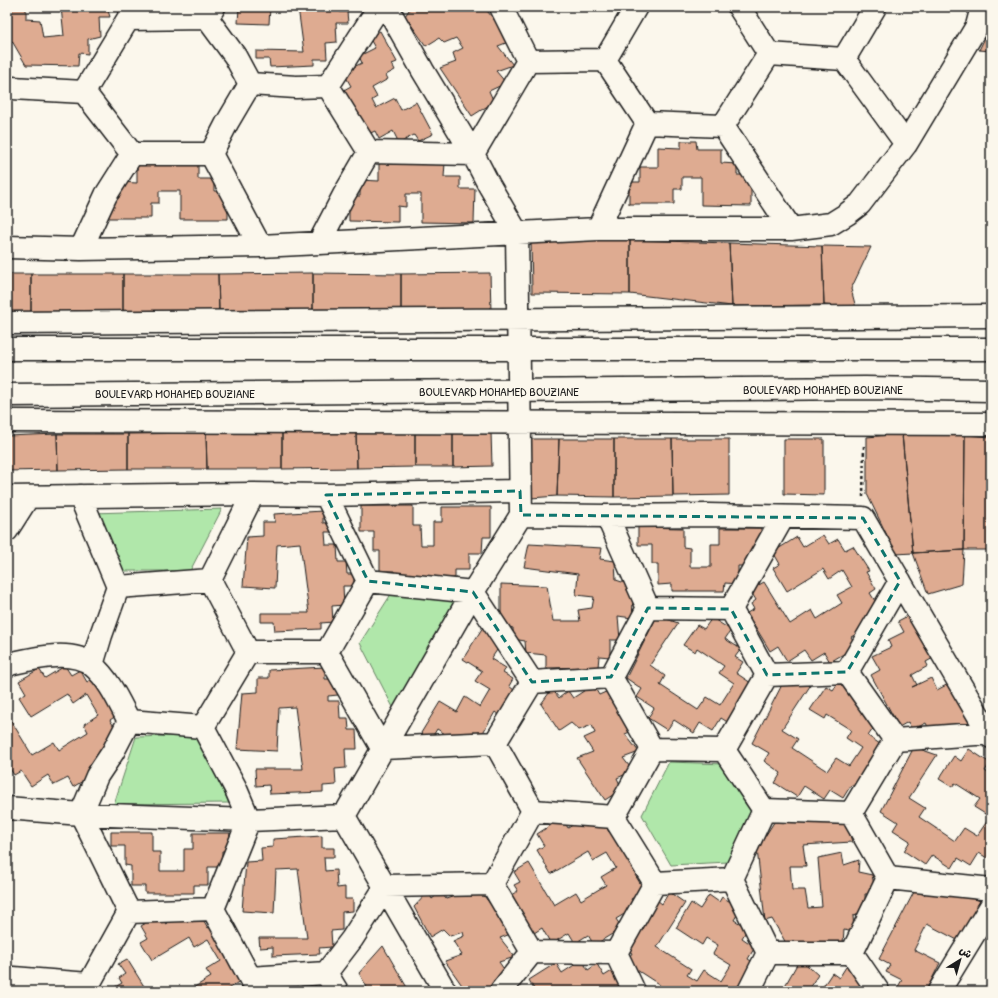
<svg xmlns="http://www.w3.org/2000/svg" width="998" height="998" viewBox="0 0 998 998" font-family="'Patrick Hand','Playpen Sans Arabic',sans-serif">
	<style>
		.green { fill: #b0e7aa; stroke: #668263 }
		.building { fill: #deab91; stroke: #1c1c1c }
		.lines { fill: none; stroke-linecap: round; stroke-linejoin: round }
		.minor-casing { stroke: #1c1c1c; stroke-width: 25 }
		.tertiary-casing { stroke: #1c1c1c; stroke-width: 25 }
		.path { stroke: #1c1c1c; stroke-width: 2.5; stroke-dasharray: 3 3; stroke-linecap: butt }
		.minor { stroke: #fbf7ec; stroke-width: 22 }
		.tertiary { stroke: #fbf7ec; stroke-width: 22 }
		.marked { fill: none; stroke: #0f766e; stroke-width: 3; stroke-dasharray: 8 5; stroke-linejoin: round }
		.labels { text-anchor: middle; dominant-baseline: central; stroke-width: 3.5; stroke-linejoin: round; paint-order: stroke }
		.street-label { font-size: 13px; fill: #1c1c1c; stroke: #fbf7ec }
	</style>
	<rect width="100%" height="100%" fill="#fbf7ec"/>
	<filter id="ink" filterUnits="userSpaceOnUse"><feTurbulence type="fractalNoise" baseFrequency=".025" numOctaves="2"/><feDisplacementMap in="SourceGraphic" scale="8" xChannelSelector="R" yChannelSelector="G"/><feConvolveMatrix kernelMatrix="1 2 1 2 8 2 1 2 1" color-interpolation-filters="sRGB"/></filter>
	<g filter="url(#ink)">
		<path class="green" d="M222 509 190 571H116L92 513Z
			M395 588 466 596 397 715 360 643Z
			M197 735 229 803 114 804 136 737Z
			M669 762 725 764 757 812 728 862 671 865 642 815Z"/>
		<path class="building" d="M7 7H26V19L40 20 43 38 64 36 61 7H107L110 17H99L100 36 88 39V54L79 53 78 66 26 65 12 41 7 42Z
			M239 7H270L269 24 238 23Z
			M298 7H340V12H347L348 23H336L337 42 326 43 327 59H314V65L270 67 269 59H256V51L304 52Z
			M411 7H484L511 41 498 46 513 65 496 71 506 83 489 91 494 102 472 116 440 68 456 62 453 53 463 48 456 38 444 43 439 38 426 46 405 16Z
			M991 26V51L979 50Z
			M380 31 397 62 392 64 395 70 386 75 388 79 372 88 377 97 372 100 376 108 395 98 401 110 416 102 433 134 418 141 414 135 399 143 393 131 379 139 375 131 366 135 342 91 351 86 343 72 362 63 359 56 375 48 369 37Z
			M681 141H696L697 149H721V163L737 164V175H751V206L701 205V177H682V189H674V204H629V182H640V167H658V147L681 148Z
			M379 161 445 163 444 177H460V189H475L474 223 421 222V194H406V207L398 206V222L349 221V196H360V180L379 181Z
			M137 163 198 164V179H214V191H228V219H180V191H159V203H151V218H108V198H119V182L137 183Z
			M531 239 630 240V294L532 293Z
			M630 240 729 243 732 306 630 294Z
			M729 243 822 246 824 305 732 306Z
			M822 246 871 247 851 289 856 308 824 305Z
			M313 273V311L219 312 218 274Z
			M313 273 401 274V310L313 311Z
			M490 273 491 312 401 310V274Z
			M7 274H31V312H7Z
			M31 274H123V312H31Z
			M123 274H218L219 312H123Z
			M491 432 492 466 453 467V433Z
			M206 433H282V469H207Z
			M206 433 207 469H128V434Z
			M282 433H356L357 468 282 469Z
			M356 433H415V467L357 468Z
			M415 433H453V467H415Z
			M57 434H128V469L58 470Z
			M57 434 58 470 7 471V436Z
			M902 434 913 553 896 554 867 494V437Z
			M902 434 965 435 964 550 913 553Z
			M965 435 991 437V552L989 550H964Z
			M531 439H559L557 496 531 498Z
			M559 439H614V497L557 496Z
			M614 439H672L673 496 614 497Z
			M672 439H729V495L673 496Z
			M784 439H824V495L784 494Z
			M361 506H413V526H420L421 545H433V522H442V507H491V537H483L482 553H469V570H455V578H394V571H380V551H374V532H361Z
			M323 511V523L335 522V532H325L326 545H337L338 562H346L347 574H354V586H343L344 605 332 606 333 622 321 623V629L275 631 274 622H261V613H309L300 543 277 545 275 588 243 586 247 537 263 536V522H275L274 514Z
			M638 527 683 528V547L690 548V567H711V544H720V528H761V550H752V566H738V584L725 583 724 591H672V584L658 585V564H652V545H638Z
			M823 535 829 544 838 539 845 550 853 546 869 571 866 572 876 589 870 593 880 609 871 626 851 637 857 646 830 662 824 652 811 660 804 650 787 661 778 646 770 651 747 613 754 609 751 604 756 600 750 590 764 582 790 624 812 610 817 619 842 603 837 595 852 587 842 570 829 579 823 569 787 591 773 568 780 564 773 552 797 537 803 547Z
			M529 544 602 548 600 559 615 561 616 580 634 586 632 618 618 616 620 640H610V657L599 656 598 667 546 668V655L526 653 525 641 513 639V628L501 625V584L547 586 553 621H580L578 610 592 608 594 597 576 595 578 574 524 567Z
			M964 550 962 584 928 594 913 553Z
			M917 611 935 657 926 662 928 666 912 675 917 685 912 687 931 678 937 690 952 682 973 721 950 733 932 734 926 723 912 730 908 722 899 727 871 675 880 670 872 656 891 647 888 640 904 632 898 621Z
			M657 616 678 623 650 665 665 676 660 685 698 710 707 697 720 705 734 683 719 673 724 666 697 648 695 652 683 645 697 625 704 629 712 618 731 630 725 639 741 649 735 657 743 662 736 673 754 685 729 723 721 718 713 731 700 723 694 733 674 720 667 730 648 718 654 708 637 697 642 689 626 678Z
			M483 627 501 644 491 659 506 668 503 673 513 679 509 686 514 690 499 715 495 712 481 736 474 732 467 744 455 740 437 729 431 739 421 733 440 702 457 712 465 697 480 707 490 690 475 681 482 671 463 659Z
			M65 666 71 675 80 670 87 682 95 677 116 716 110 720 120 736 111 753 91 765 96 773 73 787 68 778 54 785 48 775 31 786 21 771 14 775 7 764V714L32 755 54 742 59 750 88 732 84 724 98 715 86 695 73 704 67 694 31 716 19 697 26 693 19 681 39 669 45 678Z
			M325 667V679H337L338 695 328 696V701H339L340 718H348L349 730H356L357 749H345L346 768 335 769 336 785 323 786V792L270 794 269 785 256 786 255 769H303L295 707 279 708 277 751 237 749 242 693 258 692V678H269V670Z
			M786 677 810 686 782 729 798 739 792 748 827 771 836 758 849 766 861 748 846 738 851 730 827 715 825 719 810 710 826 686 833 690 841 679 873 712 868 721 875 726 868 736 886 748 859 790 851 785 843 798 830 790 824 799 804 786 797 797 775 783 781 773 764 761 769 753 752 743Z
			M593 685 599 695 608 691 637 729 625 734 639 752 623 758 633 771 617 778 622 789 605 800 577 758 593 752 584 738 595 733 592 725 579 730 571 723 559 731 541 704 552 689 559 698 568 691 573 698Z
			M914 747 937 755 909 798 925 808 919 817 955 841 964 828 977 836 990 817 974 807 980 799 955 783 952 787 939 779 954 756 961 761 969 749 990 763 985 771 991 775V852L987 858 979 853 971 866 958 858 952 868 932 855 925 865 904 851 910 841 893 830 898 822 881 811Z
			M587 816 602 820 609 832 617 827 641 871 635 875 645 891 631 899 636 907 616 919 622 928 594 945 588 935 575 943 569 933 551 944 542 928 534 933 511 895 518 891 514 885 520 882 514 872 529 863 554 905 576 892 581 900 606 885 601 877 616 868 607 853 593 861 588 852 551 874 537 850 544 846 537 834 562 818 568 828Z
			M778 816 846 820 852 842 803 845 806 866H790L792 890H805L808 908 822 907 818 858 842 853 844 865 859 860 858 872 872 875 876 894H865L866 913 853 916 854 932 844 930 843 943H786L772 919 765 921 757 849Z
			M111 832H152V852H160V871H184V849H193V833H230V851H222V867H208V885H194V893H145V886H131V866L125 865V846H111Z
			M322 836V848H334V857H324L325 871 336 870 337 888 345 887V899H353V911L342 912V930L331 931 332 947 319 948 320 954 273 956V947L260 948 259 938H307L298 869 276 870 274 913 242 911 246 862 262 861 261 848 273 847V839Z
			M930 883 948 886 980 901 963 943 927 924 914 950 940 963 926 991H897L896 990 902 980 886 972 890 965 879 959 915 890 924 895Z
			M428 892 432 899 441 892 446 899 467 892 472 896 481 892 513 933 500 938 515 957 499 962 508 975 492 983 495 991H466L445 961 462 955 453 941 464 936 463 932 450 936 443 929 430 937 414 907Z
			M669 892 685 903 657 947 691 969 687 975 697 981 704 970 721 981 731 965 713 954 718 945 706 938 702 945 676 928 691 903 700 909 709 895 719 902 722 897 741 908 734 920 748 928 742 938 755 947 748 959 759 966 743 991H656L660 985 626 963 632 953 626 949 657 900 662 904Z
			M186 912 192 922 201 916 208 928 216 923 236 961 230 965 240 981 226 990 227 991H188L211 977 206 970 221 961 208 939 194 947 189 938 152 960 141 942 148 938 141 926 160 915 166 924Z
			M383 946 409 991H369L359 973Z
			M127 959 147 991H118L115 987 122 983 119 978 125 974 118 964Z
			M800 959 818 975 807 991H782Z
			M582 960 588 970 597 964 604 976 612 971 624 991H535L529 980 556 963 562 973Z
			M846 967 871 982 866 991H820L832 973 839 978Z
			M299 981 305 990 314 984 318 991H282Z
			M273 983 278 991H260Z"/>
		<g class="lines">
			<g class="minor-casing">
				<path id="minor" d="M739 7 769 54
					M769 54 844 59 906 144
					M844 59 875 7
					M605 60 636 7
					M528 61 605 60 647 123
					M250 84 296 87 328 86
					M12 88 84 92 132 154
					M84 92 128 19 207 18 214 7
					M647 123 723 126 791 229
					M723 126 769 54
					M369 152 328 86 379 7
					M211 154 260 246
					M598 229 647 123
					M319 243 344 195 369 152 473 154 528 61 501 7
					M7 247 81 249 260 246 598 229H791L831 224 847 214 860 204 906 144 977 26 982 7
					M81 249 106 195 132 154H211L227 123 250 84 235 56 207 18
					M7 323 991 316
					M7 421 991 424
					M326 495 368 581 473 592 532 682
					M80 496 118 587 101 635 92 665
					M7 497 253 494 326 495 520 491
					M521 515 607 516 708 515 863 518 991 737
					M607 516 648 608
					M7 530 28 497
					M210 580 253 494
					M210 580 248 652
					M118 587 210 580
					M648 608 731 609
					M731 609 783 517
					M731 609 767 675
					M248 652H327
					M327 652 382 748 495 743
					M327 652 368 581
					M7 666 9 664C32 659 71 648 92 665 109 679 119 702 129 721
					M847 672 900 581
					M767 675 847 672 895 740
					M611 677 652 749
					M611 677 648 608
					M532 682 611 677
					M129 721 113 752 97 776 81 814 129 912
					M129 721 203 727
					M203 727 235 787 249 820 213 909
					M203 727 248 652
					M895 740 989 733
					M495 743 533 811
					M495 743 532 682
					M652 749 724 750
					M724 750 767 675
					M724 750 764 810
					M7 808 81 814 249 820 344 816
					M764 810 851 813
					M533 811 614 817
					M851 813 895 740
					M851 813 888 878
					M344 816 473 592 521 515 517 233 489 185 473 154 423 71 387 7
					M344 816 445 991
					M614 817 655 883 616 953
					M614 817 652 749
					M888 878 991 889
					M732 879 768 953
					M732 879 764 810
					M655 883 732 879
					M492 884 533 811
					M492 884 532 952
					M213 909 250 978
					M532 952 616 953 634 991
					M768 953H852
					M852 953 888 878
					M852 953 878 991
					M326 973 337 991
					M13 978 89 984
					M250 978 326 973 352 939 386 886 492 884
					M89 984 129 912 213 909
					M501 991 532 952
					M749 991 768 953
					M939 991 991 906"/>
			</g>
			<g class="tertiary-casing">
				<path id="tertiary" d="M7 349H991
					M7 395 865 388 991 390"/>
			</g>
			<path class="path" d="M863 497 864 444"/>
			<use href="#minor" class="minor"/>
			<use href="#tertiary" class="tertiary"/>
		</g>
	</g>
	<path class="marked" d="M520 491 521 515 863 518 900 581 847 672 767 675 731 609 648 608 611 677 532 682 473 592 368 581 326 495Z"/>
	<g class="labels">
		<g class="street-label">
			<text x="823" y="389">BOULEVARD MOHAMED BOUZIANE</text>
			<text x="499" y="391">BOULEVARD MOHAMED BOUZIANE</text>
			<text x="175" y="393">BOULEVARD MOHAMED BOUZIANE</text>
		</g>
	</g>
	<rect width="998" height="998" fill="none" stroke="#fbf7ec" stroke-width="24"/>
	<rect x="12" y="12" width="974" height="974" fill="none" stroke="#1c1c1c" stroke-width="1.5" filter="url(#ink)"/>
	<g transform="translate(960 960) rotate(37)" stroke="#fbf7ec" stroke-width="3" paint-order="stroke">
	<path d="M0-3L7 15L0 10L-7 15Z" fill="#1c1c1c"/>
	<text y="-6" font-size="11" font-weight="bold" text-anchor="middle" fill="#1c1c1c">ش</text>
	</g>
</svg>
